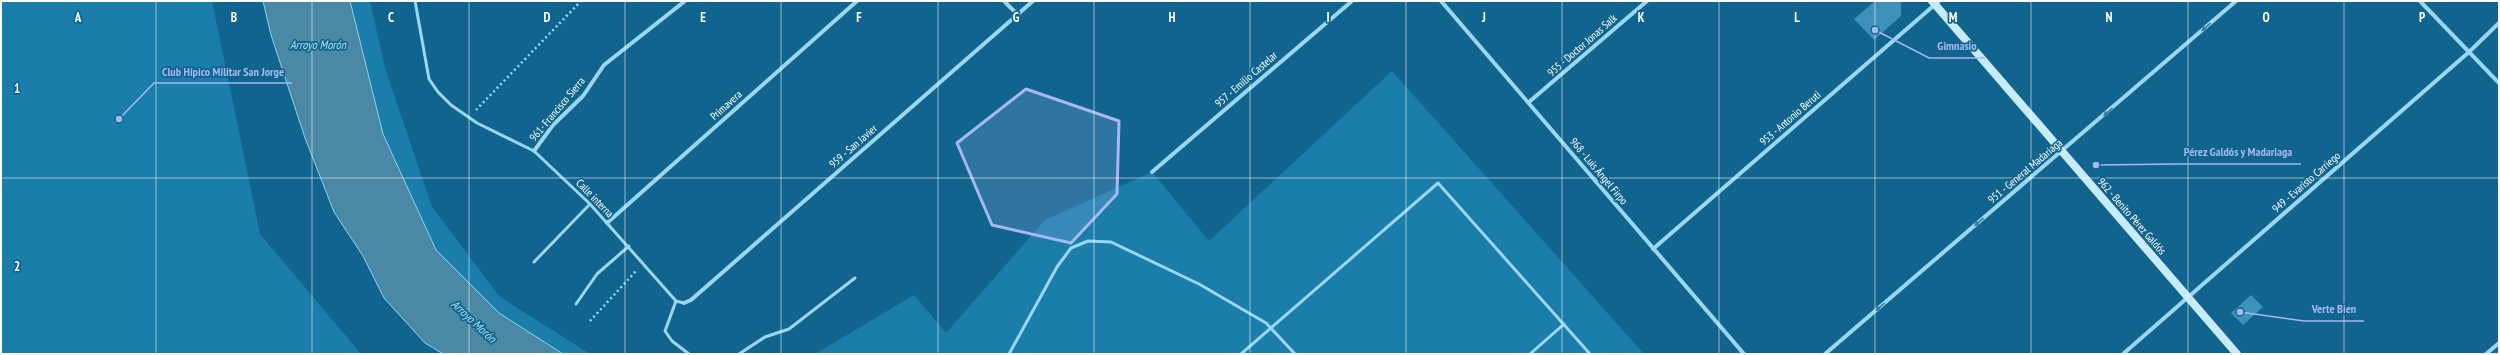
<svg xmlns="http://www.w3.org/2000/svg" width="2500" height="355" viewBox="0 0 2500 355" font-family="'PT Sans Narrow',sans-serif">
	<style>
		.green { fill: #1b7daa }
		.water { fill: #4b88a5; stroke: #8bd5f6 }
		.building { fill: #3e91b9 }
		.lines { fill: none; stroke-linecap: round; stroke-linejoin: round }
		.path { stroke: #99d6f2; stroke-width: 2.5; stroke-dasharray: 2 3; stroke-linecap: butt }
		.service { stroke: #99d6f2; stroke-width: 3 }
		.minor { stroke: #99d6f2; stroke-width: 4 }
		.secondary { stroke: #c8ebfc; stroke-width: 8 }
		.oneway { fill: #3380a7 }
		.marked { fill: #a5b8ef; fill-opacity: 0.2; stroke: #a5b8ef; stroke-width: 3; stroke-linejoin: round }
		.grid { fill: none; stroke: #fff; stroke-width: 1; stroke-opacity: 0.55 }
		.labels { text-anchor: middle; dominant-baseline: central; stroke-width: 3.5; stroke-linejoin: round; paint-order: stroke }
		.street-label { font-size: 11px; fill: #fff; stroke: #11648e }
		.water-label { font-size: 12px; font-style: italic; fill: #aae1f9; stroke: #11648e }
		.grid-label { font-size: 13px; text-anchor: middle; font-weight: bold; fill: #fff; stroke: #11648e; stroke-width: 3.5; stroke-linejoin: round; paint-order: stroke }
		.leader { fill: none; stroke: #a5b8ef; stroke-width: 1.5 }
		.callout-dot { fill: #a5b8ef; stroke: #11648e; stroke-width: 1.5 }
		.callout-label { font-size: 12px; text-anchor: middle; font-weight: bold; fill: #a5b8ef; stroke: #11648e; stroke-width: 3.5; stroke-linejoin: round; paint-order: stroke }
	</style>
	<rect width="100%" height="100%" fill="#11648e"/>
	<path class="green" d="M1 1H212L260 234 361 354H1Z
		M350 1H370L385 68 432 207 500 297 590 354H563L499 313 436 251 383 134Z
		M1392 71 1644 354H815L914 295 946 333 1045 220 1152 172 1209 241Z"/>
	<path class="water" d="M263 1H350L383 134 436 250 499 313 563 354H443L425 343 384 298 363 256 334 212 305 138 271 35Z"/>
	<path class="building" d="M1875 1H1901V16L1874 40 1854 19Z
		M2251 295 2263 307 2243 325 2231 313Z"/>
	<g class="lines">
		<path class="path" d="M476 110 581 1
			M590 321 636 271"/>
		<path class="service" d="M415 1 429 79 438 92 451 105 477 123 534 151 590 204 676 301 684 303
			M534 262 590 204
			M676 301 665 331 672 341 689 354
			M576 304 597 274 629 246
			M739 354 765 337 789 329 855 278
			M1009 354 1057 267 1071 248 1088 241 1111 242 1199 284 1266 323 1295 354
			M1241 354 1438 183 1590 354
			M1530 354 1564 324"/>
		<path class="minor" d="M1004 1 1017 14
			M1441 1 1744 354
			M2420 1 2499 83
			M1529 102 1647 1
			M534 151 553 125 583 96 604 65 685 1
			M1152 172 1352 1
			M607 223 857 1
			M1653 249 1939 1
			M684 303 691 300 1033 1
			M1825 354 2236 1
			M2123 354 2469 52 2499 23
			M2486 354 2499 343"/>
		<path class="secondary" d="M1932 1 2237 354"/>
	</g>
	<defs><path id="oneway-solid" d="M-6-.8H1V-3.2L6.5 0L1 3.2V.8H-6Z"/></defs>
	<g class="oneway">
		<use href="#oneway-solid" transform="translate(2206 27) rotate(139)"/>
		<use href="#oneway-solid" transform="translate(2108 112) rotate(139)"/>
		<use href="#oneway-solid" transform="translate(1979 222) rotate(140)"/>
		<use href="#oneway-solid" transform="translate(1880 307) rotate(140)"/>
	</g>
	<path class="marked" d="M1026 89 1119 121 1117 194 1071 243 992 225 957 143Z"/>
	<path class="grid" d="M156 1V354M312 1V354M469 1V354M625 1V354M781 1V354M938 1V354M1094 1V354M1250 1V354M1406 1V354M1562 1V354M1719 1V354M1875 1V354M2031 1V354M2188 1V354M2344 1V354M1 178H2499"/>
	<g class="labels">
		<g class="street-label">
			<text transform="translate(1582 45) rotate(-41)">955 - Doctor Jonas Salk</text>
			<text transform="translate(1246 79) rotate(-41)">957 - Emilio Castelar</text>
			<text transform="translate(726 105) rotate(-42)">Primavera</text>
			<text transform="translate(557 109) rotate(-50)">961- Francisco Sierra</text>
			<text transform="translate(1790 118) rotate(-41)">953 - Antonio Beruti</text>
			<text transform="translate(853 146) rotate(-41)">959 - San Javier</text>
			<text transform="translate(1599 171) rotate(50)">968 - Luis Ángel Firpo</text>
			<text transform="translate(2025 171) rotate(-40)">951 - General Madariaga</text>
			<text transform="translate(2306 182) rotate(-41)">949 - Evaristo Carriego</text>
			<text transform="translate(595 198) rotate(46)">Calle interna</text>
			<text transform="translate(2132 216) rotate(49)">962 - Benito Pérez Galdós</text>
		</g>
		<g class="water-label">
			<text x="318" y="44">Arroyo Morón</text>
			<text transform="translate(474 321) rotate(43)">Arroyo Morón</text>
		</g>
	</g>
	<g class="grid-label">
		<text x="78" y="22">A</text>
		<text x="234" y="22">B</text>
		<text x="391" y="22">C</text>
		<text x="547" y="22">D</text>
		<text x="703" y="22">E</text>
		<text x="859" y="22">F</text>
		<text x="1016" y="22">G</text>
		<text x="1172" y="22">H</text>
		<text x="1328" y="22">I</text>
		<text x="1484" y="22">J</text>
		<text x="1641" y="22">K</text>
		<text x="1797" y="22">L</text>
		<text x="1953" y="22">M</text>
		<text x="2109" y="22">N</text>
		<text x="2266" y="22">O</text>
		<text x="2422" y="22">P</text>
		<text x="17" y="93">1</text>
		<text x="17" y="271">2</text>
	</g>
	<path class="leader" d="M1875 30L1929 58H1985M119 119L154 83H292M2096 165L2176 164H2301M2240 312L2304 321H2364"/>
	<g class="callout-dot">
		<circle cx="1875" cy="30" r="4"/>
		<circle cx="119" cy="119" r="4"/>
		<circle cx="2096" cy="165" r="4"/>
		<circle cx="2240" cy="312" r="4"/>
	</g>
	<g class="callout-label">
		<text x="1957" y="50">Gimnasio</text>
		<text x="223" y="76">Club Hípico Militar San Jorge</text>
		<text x="2238" y="156">Pérez Galdós y Madariaga</text>
		<text x="2334" y="313">Verte Bien</text>
	</g>
	<rect width="2500" height="355" fill="none" stroke="#ffffff" stroke-width="4"/>
</svg>
